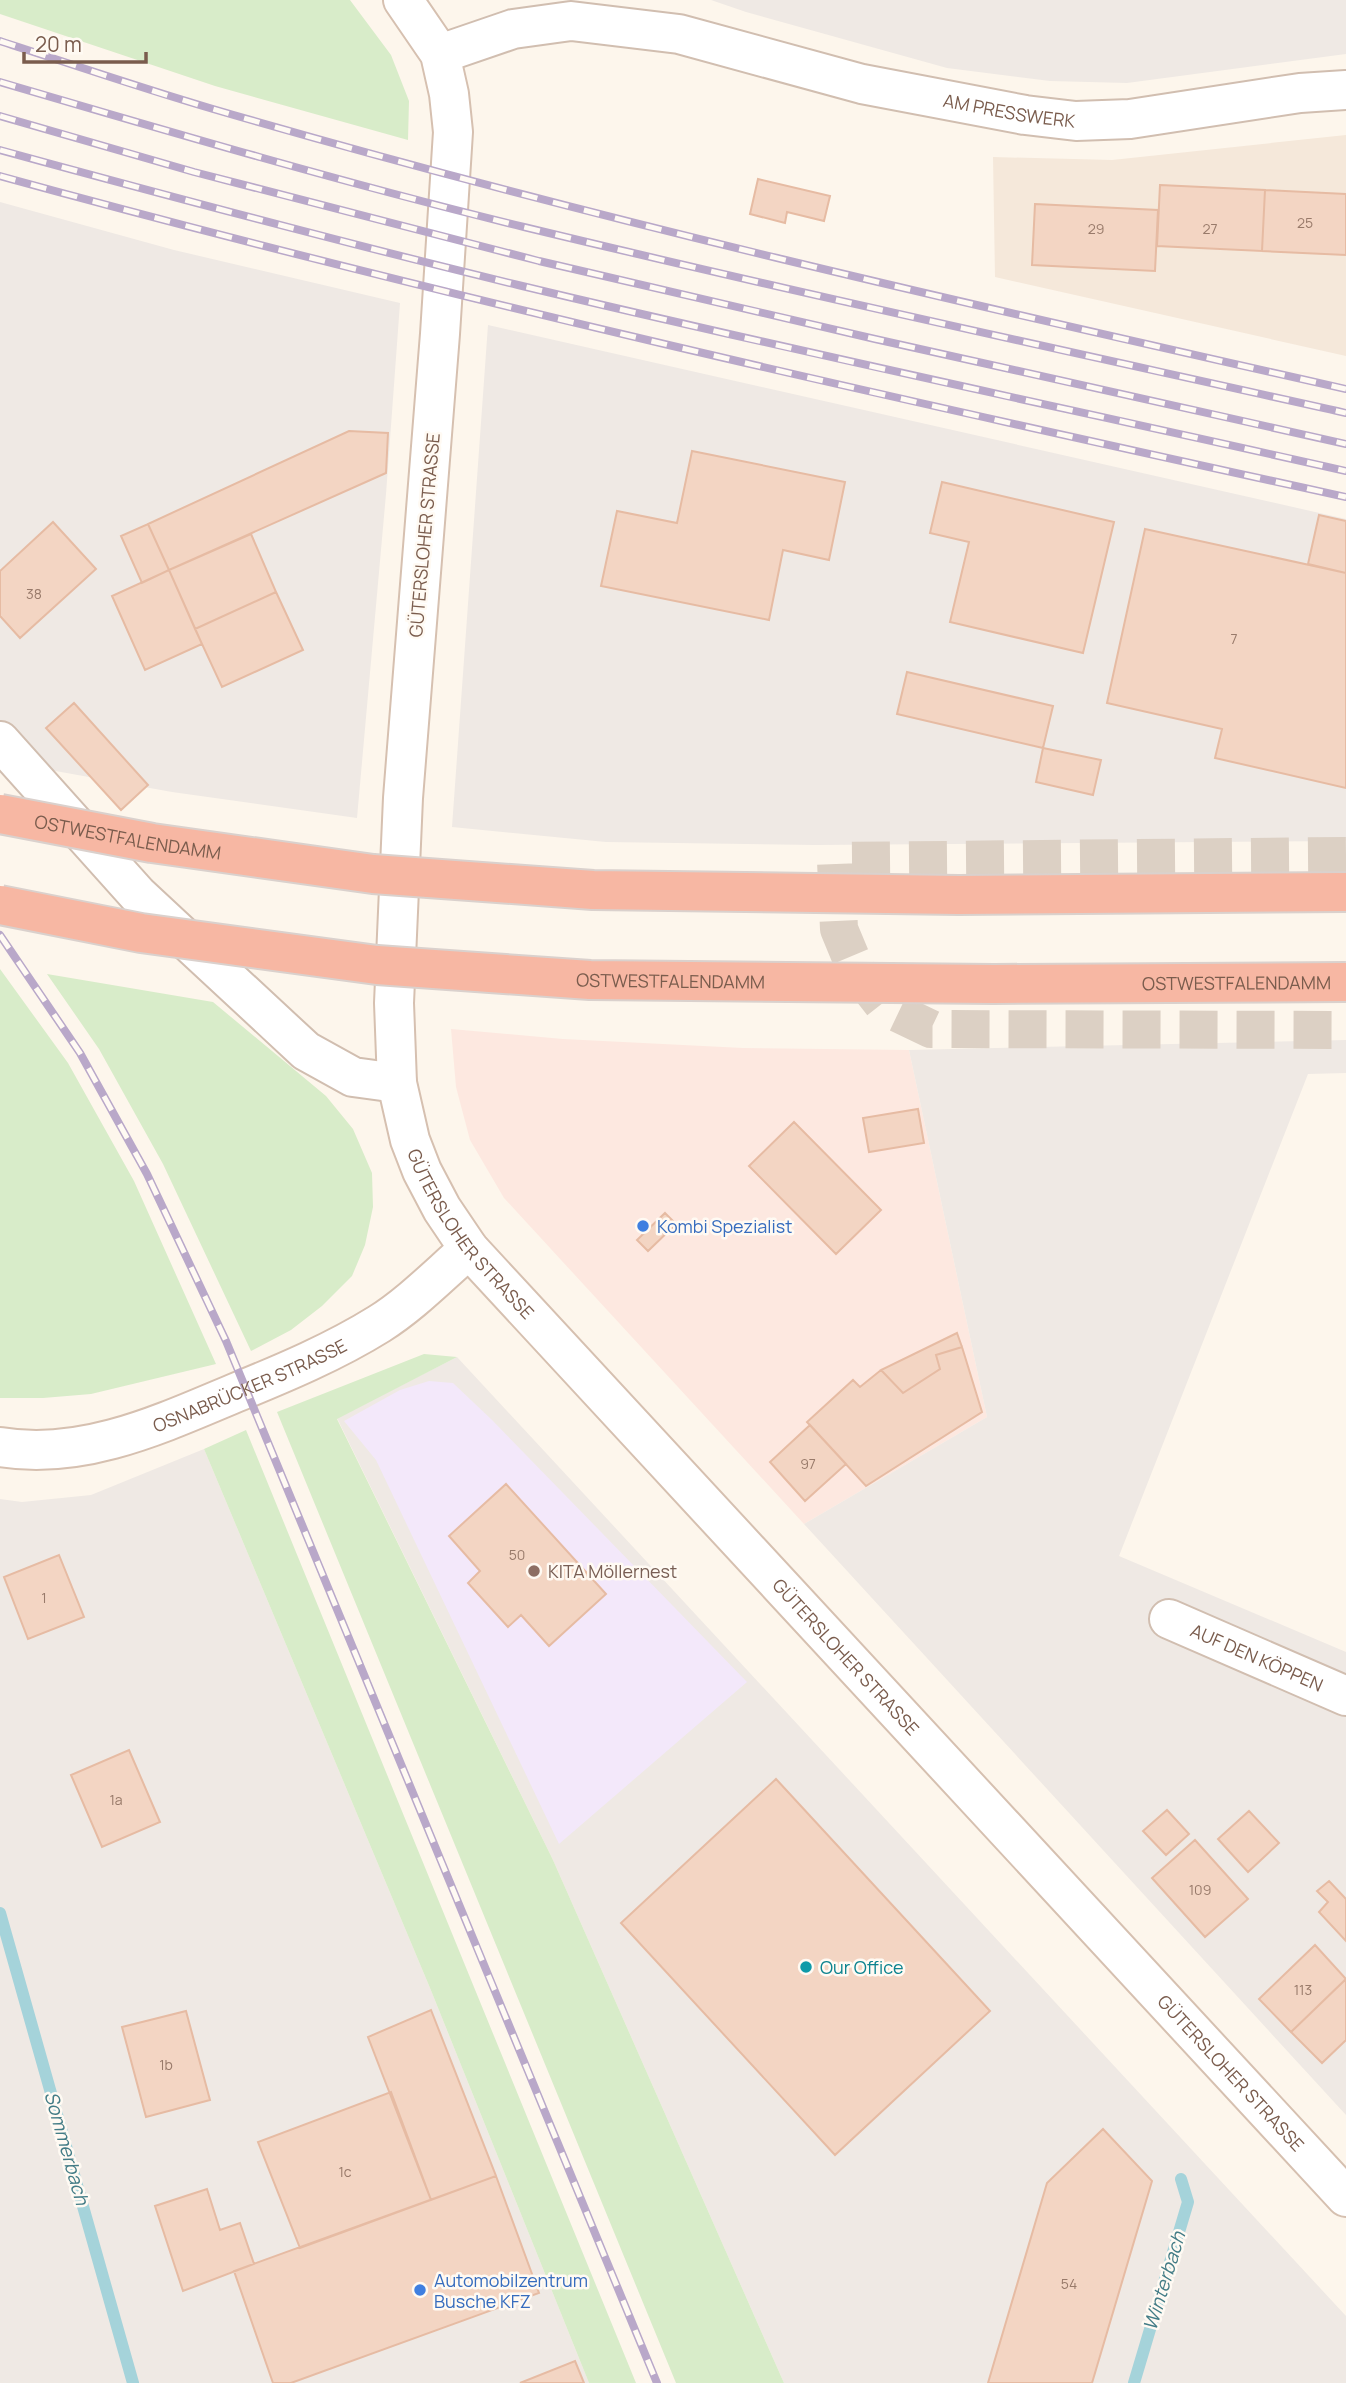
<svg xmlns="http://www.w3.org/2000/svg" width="1346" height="2383" viewBox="0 0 1346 2383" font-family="Manrope,sans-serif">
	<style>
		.residential { fill: #f5e8da }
		.commercial { fill: #fde8e0 }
		.industrial { fill: #efe9e4 }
		.education { fill: #f3e8fa }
		.green { fill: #d8ecc9 }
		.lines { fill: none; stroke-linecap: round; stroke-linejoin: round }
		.stream { stroke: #a5d3da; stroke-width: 12 }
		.building { fill: #f3d5c3; stroke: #e6bba3; stroke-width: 2 }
		.street-tunnel { stroke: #dcd0c4; stroke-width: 38; stroke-dasharray: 38 19; stroke-linecap: butt }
		.street-casing { stroke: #d1beb0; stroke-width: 42 }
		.secondary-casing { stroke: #d6c0b0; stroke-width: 42 }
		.street { stroke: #fff; stroke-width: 38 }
		.secondary { stroke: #fff; stroke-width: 38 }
		.rail-casing { stroke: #b9a8c9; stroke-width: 8 }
		.rail { stroke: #fffaf3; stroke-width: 5; stroke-dasharray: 16; stroke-linecap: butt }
		.highway-bridge-casing { stroke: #dad1cd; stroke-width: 42; stroke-linecap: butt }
		.highway-bridge { stroke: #f7b7a3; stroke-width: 38 }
		.shop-dot { fill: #3f7fe0; stroke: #fffaf3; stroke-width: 2.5 }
		.education-dot { fill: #8d6e63; stroke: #fffaf3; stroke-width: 2.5 }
		.culture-dot { fill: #0f9aa8; stroke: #fffaf3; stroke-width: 2.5 }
		.labels { text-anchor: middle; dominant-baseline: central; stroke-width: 5; stroke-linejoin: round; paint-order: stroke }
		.number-label { font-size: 14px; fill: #987a6a }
		.street-label { font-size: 18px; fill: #7a5c4d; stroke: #fffaf3 }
		.shop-label { font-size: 18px; fill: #366cbe; stroke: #fffaf3; text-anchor: start }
		.education-label { font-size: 18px; fill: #785e54; stroke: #fffaf3; text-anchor: start }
		.culture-label { font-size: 18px; fill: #0d838f; stroke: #fffaf3; text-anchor: start }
		.water-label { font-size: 19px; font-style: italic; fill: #437c86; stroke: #fffaf3 }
	</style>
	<rect width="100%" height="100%" fill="#fdf6ec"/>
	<path class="residential" d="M1346 135V356L995 277 993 157 1112 160Z"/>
	<path class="commercial" d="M451 1029 563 1039 743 1048 909 1050 987 1417 804 1524 504 1198 470 1140 456 1087Z"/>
	<path class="industrial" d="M711 0H1346V54L1127 83 1050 81 947 68 746 12Z
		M0 202 174 250 400 303 386 494 357 818 172 792 0 761Z
		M488 325 1346 519V841L815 845 606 842 452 827Z
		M1346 1040V1073L1308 1074 1119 1556 1346 1652V2115L804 1524 987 1417 909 1050Z
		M457 1357 1346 2316V2383H784L553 1860 337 1418Z
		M204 1449 430 1988 589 2383H0V1499L22 1502 91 1495Z"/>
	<path class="education" d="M429 1381 453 1383 492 1420 747 1682 559 1844 376 1460 344 1421 400 1390Z"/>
	<path class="green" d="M0 0H350L391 55 409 101 408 140 215 86 0 14Z
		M0 969 68 1063 134 1181 216 1364 91 1394 43 1398H0Z
		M47 974 213 1002 326 1096 353 1129 372 1173 373 1207 365 1245 352 1276 322 1306 291 1330 251 1351 163 1164 99 1049Z
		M424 1354 457 1357 337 1419 553 1860 784 2383H676L277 1412Z
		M246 1430 636 2383H589L430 1988 204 1449Z"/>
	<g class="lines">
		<path class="stream" d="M0 1913 133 2383
			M1134 2383 1188 2202 1181 2179"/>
	</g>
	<path class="building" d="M758 179 830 196 824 221 787 212 785 223 750 214Z
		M1160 185 1265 190 1262 251 1157 246Z
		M1265 190 1346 194V255L1262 251Z
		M1035 204 1158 210 1155 271 1032 265Z
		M349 431 388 433 386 473 169 570 148 524Z
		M692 451 845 482 829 560 783 550 769 620 601 586 617 511 677 523Z
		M942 482 1114 522 1083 653 950 622 969 542 930 533Z
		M1319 515 1346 521V573L1308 564Z
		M53 522 96 569 20 638 0 616V571Z
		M148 524 169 570 142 583 121 536Z
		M1145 529 1346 573V788L1215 758 1222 729 1107 703Z
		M251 534 276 592 195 629 169 570Z
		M169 570 202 644 145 670 112 596Z
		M276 592 303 650 222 687 195 629Z
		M907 672 1053 706 1043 748 897 714Z
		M74 703 148 785 121 810 46 728Z
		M1043 748 1101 760 1093 795 1036 782Z
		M918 1109 924 1143 869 1152 863 1118Z
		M794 1122 881 1210 836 1254 749 1166Z
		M665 1213 676 1224 648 1251 637 1240Z
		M957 1333 962 1347 936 1355 940 1369 903 1393 881 1370Z
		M962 1347 982 1412 866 1486 807 1422 853 1380 860 1387 881 1370 903 1393 940 1369 936 1355Z
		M810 1425 846 1464 805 1501 770 1462Z
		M506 1484 606 1594 549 1646 521 1615 508 1627 468 1583 480 1571 449 1536Z
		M59 1555 84 1617 28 1639 4 1577Z
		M129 1750 160 1822 102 1847 71 1775Z
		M776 1779 990 2011 835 2155 621 1923Z
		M1167 1810 1189 1834 1166 1855 1143 1831Z
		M1249 1811 1279 1843 1248 1872 1218 1839Z
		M1195 1840 1248 1899 1205 1937 1152 1878Z
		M1329 1881 1346 1899V1941L1319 1912 1328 1902 1317 1891Z
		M1315 1945 1346 1979 1291 2032 1259 1999Z
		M1346 1979V2040L1322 2063 1291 2032Z
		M431 2010 496 2176 431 2200 368 2037Z
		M186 2011 210 2100 146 2117 122 2027Z
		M391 2092 431 2200 300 2248 258 2142Z
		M1103 2129 1152 2181 1092 2383H988L1047 2183Z
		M496 2176 539 2293 291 2383H273L234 2271Z
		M207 2189 220 2230 240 2223 254 2264 183 2291 155 2206Z
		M575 2361 584 2383H520Z"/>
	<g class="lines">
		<path class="street-tunnel" d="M1346 856 836 861 839 929 856 970 885 1007 931 1029 1346 1030"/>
		<g class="street-casing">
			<g id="street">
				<path id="s1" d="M440 54 513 29 571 21 679 34 862 84 1025 115 1076 121 1130 119 1300 93 1346 90"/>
				<path d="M0 741 138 895 306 1051 353 1077 397 1083"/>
				<path id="s2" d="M1169 1619 1346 1696"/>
			</g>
		</g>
		<g class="secondary-casing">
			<g id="secondary">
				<path id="s3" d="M403 0 440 54 449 94 453 132 440 334 403 798 394 1003 397 1083 410 1140 422 1171 442 1209 469 1249 1346 2197"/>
				<path id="s4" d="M0 1447C82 1461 161 1424 235 1393 284 1373 334 1352 379 1324 411 1304 440 1274 469 1249"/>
			</g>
		</g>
		<use href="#street" class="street"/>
		<use href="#secondary" class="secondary"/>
		<g class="rail-casing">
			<path id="rail" d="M0 41C71 64 141 88 213 109 586 218 967 304 1346 389
				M0 82C174 133 348 184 524 227 797 293 1072 352 1346 413
				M0 116 194 172 539 261 875 339 1346 444
				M0 150C172 197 345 243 518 285 793 351 1070 409 1346 471
				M0 176C445 298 895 399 1346 497
				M0 935 80 1053 147 1174 226 1341 657 2383"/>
		</g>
		<use href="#rail" class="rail"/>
		<g class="highway-bridge-casing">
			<g id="highway-bridge">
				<path id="s5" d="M0 814 152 843 373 874 593 890 959 895 1346 892"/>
				<path id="s6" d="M0 905 141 933 377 965 590 980 994 984 1346 982"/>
			</g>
		</g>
		<use href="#highway-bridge" class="highway-bridge"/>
	</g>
	<g class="shop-dot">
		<circle cx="643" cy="1226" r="7"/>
		<circle cx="420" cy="2290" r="7"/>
	</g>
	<circle class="education-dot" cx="534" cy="1571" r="7"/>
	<circle class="culture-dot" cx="806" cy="1967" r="7"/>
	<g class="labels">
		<g class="number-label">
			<text x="1305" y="222">25</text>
			<text x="1096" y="228">29</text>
			<text x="1210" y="228">27</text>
			<text x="34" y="593">38</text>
			<text x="1234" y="638">7</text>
			<text x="808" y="1463">97</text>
			<text x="517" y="1554">50</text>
			<text x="44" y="1597">1</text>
			<text x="116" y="1799">1a</text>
			<text x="1200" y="1889">109</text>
			<text x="1303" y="1989">113</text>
			<text x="166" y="2064">1b</text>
			<text x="345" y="2171">1c</text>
			<text x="1069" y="2283">54</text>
		</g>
		<g class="street-label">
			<text stroke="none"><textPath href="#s1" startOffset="584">AM PRESSWERK</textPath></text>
			<text transform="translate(424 535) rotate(-85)">GÜTERSLOHER STRASSE</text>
			<text stroke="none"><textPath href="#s5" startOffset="130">OSTWESTFALENDAMM</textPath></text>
			<text stroke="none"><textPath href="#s6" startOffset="676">OSTWESTFALENDAMM</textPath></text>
			<text stroke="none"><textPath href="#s6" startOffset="1242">OSTWESTFALENDAMM</textPath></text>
			<text stroke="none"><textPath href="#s3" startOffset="1269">GÜTERSLOHER STRASSE</textPath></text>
			<text stroke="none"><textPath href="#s4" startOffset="261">OSNABRÜCKER STRASSE</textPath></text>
			<text stroke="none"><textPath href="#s3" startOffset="1836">GÜTERSLOHER STRASSE</textPath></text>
			<text stroke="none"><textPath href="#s2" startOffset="96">AUF DEN KÖPPEN</textPath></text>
			<text stroke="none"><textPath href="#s3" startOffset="2403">GÜTERSLOHER STRASSE</textPath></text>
		</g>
		<g class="shop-label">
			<text x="657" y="1226">Kombi Spezialist</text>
			<text x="434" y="2280">Automobilzentrum<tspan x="434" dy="21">Busche KFZ</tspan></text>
		</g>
		<g class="education-label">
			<text x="548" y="1571">KITA Möllernest</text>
		</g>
		<g class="culture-label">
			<text x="820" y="1967">Our Office</text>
		</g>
		<g class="water-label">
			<text transform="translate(67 2148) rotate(74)">Sommerbach</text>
			<text transform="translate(1164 2281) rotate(-73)">Winterbach</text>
		</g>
	</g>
	<path d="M24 52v10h122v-10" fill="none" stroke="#7a5c4d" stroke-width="3.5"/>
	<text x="35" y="52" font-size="21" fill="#7a5c4d" stroke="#fffaf3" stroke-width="5" paint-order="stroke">20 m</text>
</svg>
